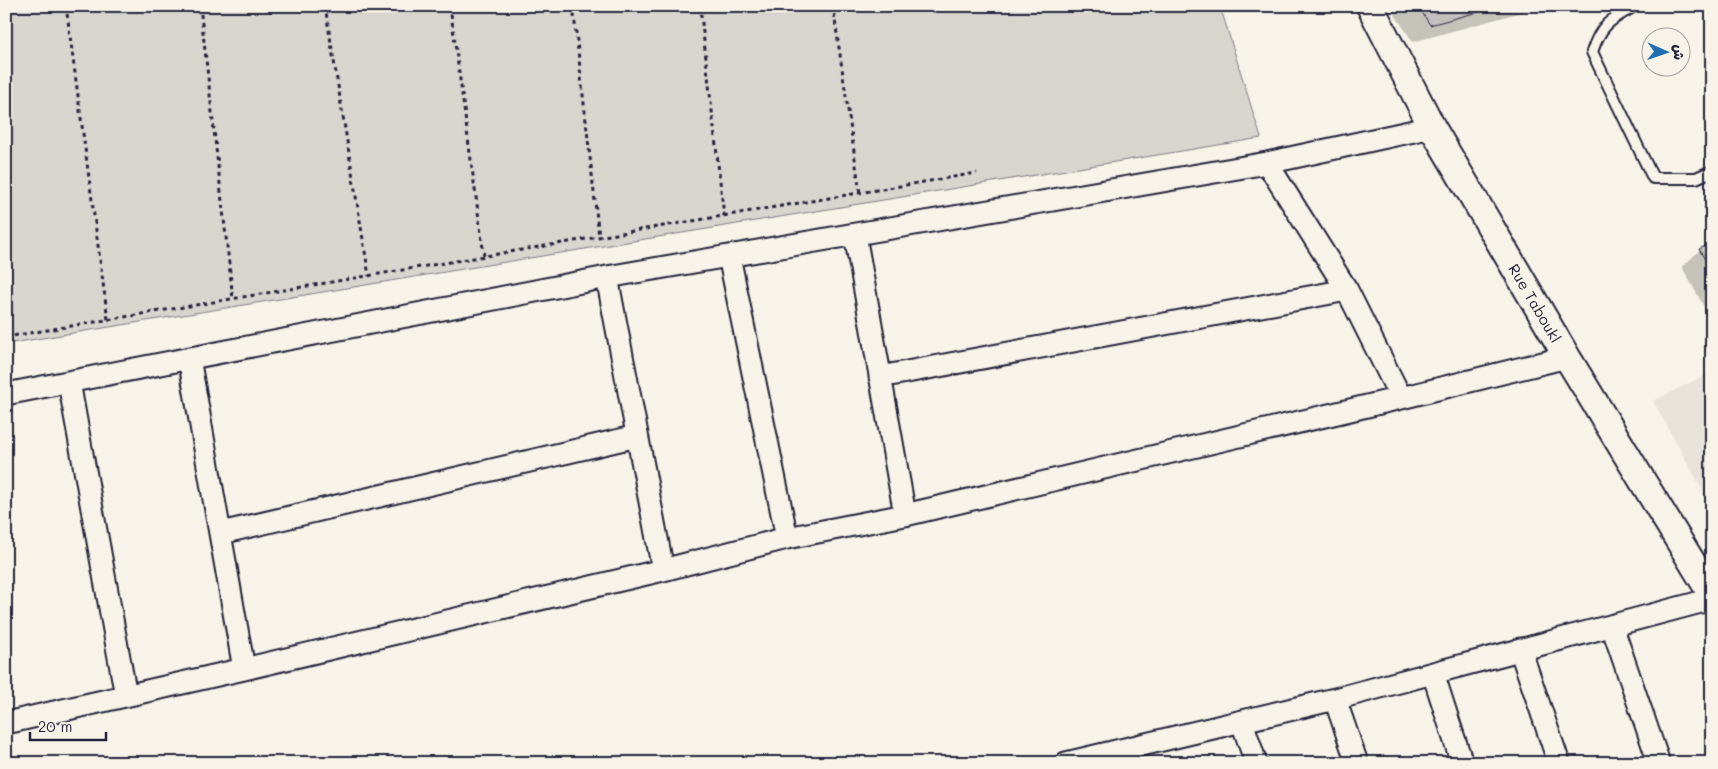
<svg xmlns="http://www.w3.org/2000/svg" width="1718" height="769" viewBox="0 0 1718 769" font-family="Mali,'Playpen Sans Arabic',sans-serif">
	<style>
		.built { fill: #e7e3db }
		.green { fill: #d8d5cf; stroke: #7d7c85 }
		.shadow { fill: #0003 }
		.building { fill: #c2bfbd; stroke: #22223b }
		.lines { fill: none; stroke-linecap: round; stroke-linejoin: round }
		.service-casing { stroke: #22223b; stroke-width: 14 }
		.minor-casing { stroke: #22223b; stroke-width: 25 }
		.tertiary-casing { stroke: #22223b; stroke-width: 30 }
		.path { stroke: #22223b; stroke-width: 3; stroke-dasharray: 4 4; stroke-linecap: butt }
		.service { stroke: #f7f3e8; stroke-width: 10 }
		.minor { stroke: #f7f3e8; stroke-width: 21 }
		.tertiary { stroke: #f7f3e8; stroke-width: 26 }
		.labels { text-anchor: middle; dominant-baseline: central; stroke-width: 4; stroke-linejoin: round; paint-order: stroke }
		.street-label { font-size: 15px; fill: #22223b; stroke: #f7f3e8 }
	</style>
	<rect width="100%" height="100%" fill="#f7f3e8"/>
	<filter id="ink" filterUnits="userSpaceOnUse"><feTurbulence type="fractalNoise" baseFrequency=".02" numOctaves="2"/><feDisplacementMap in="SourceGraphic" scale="10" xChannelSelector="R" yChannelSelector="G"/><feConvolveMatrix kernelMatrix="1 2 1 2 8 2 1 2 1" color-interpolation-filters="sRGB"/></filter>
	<g filter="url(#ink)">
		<path class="built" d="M1712 372V507L1653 401Z"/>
		<path class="green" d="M6 6H1220L1261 138 6 344Z"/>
		<path class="shadow" d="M1389 6H1544L1413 42Z
			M1712 244V321L1682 267 1700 250Z"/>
		<path class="building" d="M1418 6H1500L1430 25Z
			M1712 243V272L1699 249Z"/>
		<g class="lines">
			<g class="service-casing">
				<path id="service" d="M1635 6C1610 20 1601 24 1592 52L1653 178H1696L1712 171"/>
			</g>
			<g class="minor-casing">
				<path id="minor" d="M1267 163 1347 290 1401 398
					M855 235 905 515
					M729 256 787 538
					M607 277 663 570
					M189 358 244 669
					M880 377 1347 290
					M69 382 126 696
					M6 394 607 277 1267 163 1432 127
					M221 533 637 436
					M1612 626 1659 763
					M1520 649 1559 763
					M1433 673 1462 763
					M1335 699 1357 763
					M1242 722 1256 763
					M6 723 244 669 663 570 787 538 905 515 1401 398 1567 357
					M1066 763 1335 699 1712 599"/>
			</g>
			<g class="tertiary-casing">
				<g id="tertiary">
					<path id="s1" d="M1370 6 1432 127 1567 357 1712 595"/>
				</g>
			</g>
			<path class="path" d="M66 6 108 320
				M200 6 233 299
				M325 6 369 276
				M450 6 484 256
				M573 6 599 237
				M700 6 724 216
				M833 6 860 193
				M6 337 977 173"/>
			<use href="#service" class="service"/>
			<use href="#minor" class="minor"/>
			<use href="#tertiary" class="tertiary"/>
		</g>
	</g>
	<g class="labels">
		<g class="street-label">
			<text stroke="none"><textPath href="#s1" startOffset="340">Rue Taboukl</textPath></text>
		</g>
	</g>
	<rect width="1718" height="769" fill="none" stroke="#f7f3e8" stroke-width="25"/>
	<rect x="12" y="12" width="1693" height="744" fill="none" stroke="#22223b" stroke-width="2" filter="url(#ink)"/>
	<g transform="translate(1666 52) rotate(92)"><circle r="24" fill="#f7f3e8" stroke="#a29fa3"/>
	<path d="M0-4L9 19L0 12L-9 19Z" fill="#1f6fb2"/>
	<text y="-8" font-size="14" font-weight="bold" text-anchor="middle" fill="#22223b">ش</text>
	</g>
	<path d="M30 732v8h76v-8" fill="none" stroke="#22223b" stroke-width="2.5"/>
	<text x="38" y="732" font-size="15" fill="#22223b" stroke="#f7f3e8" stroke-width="4" paint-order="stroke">20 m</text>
</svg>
